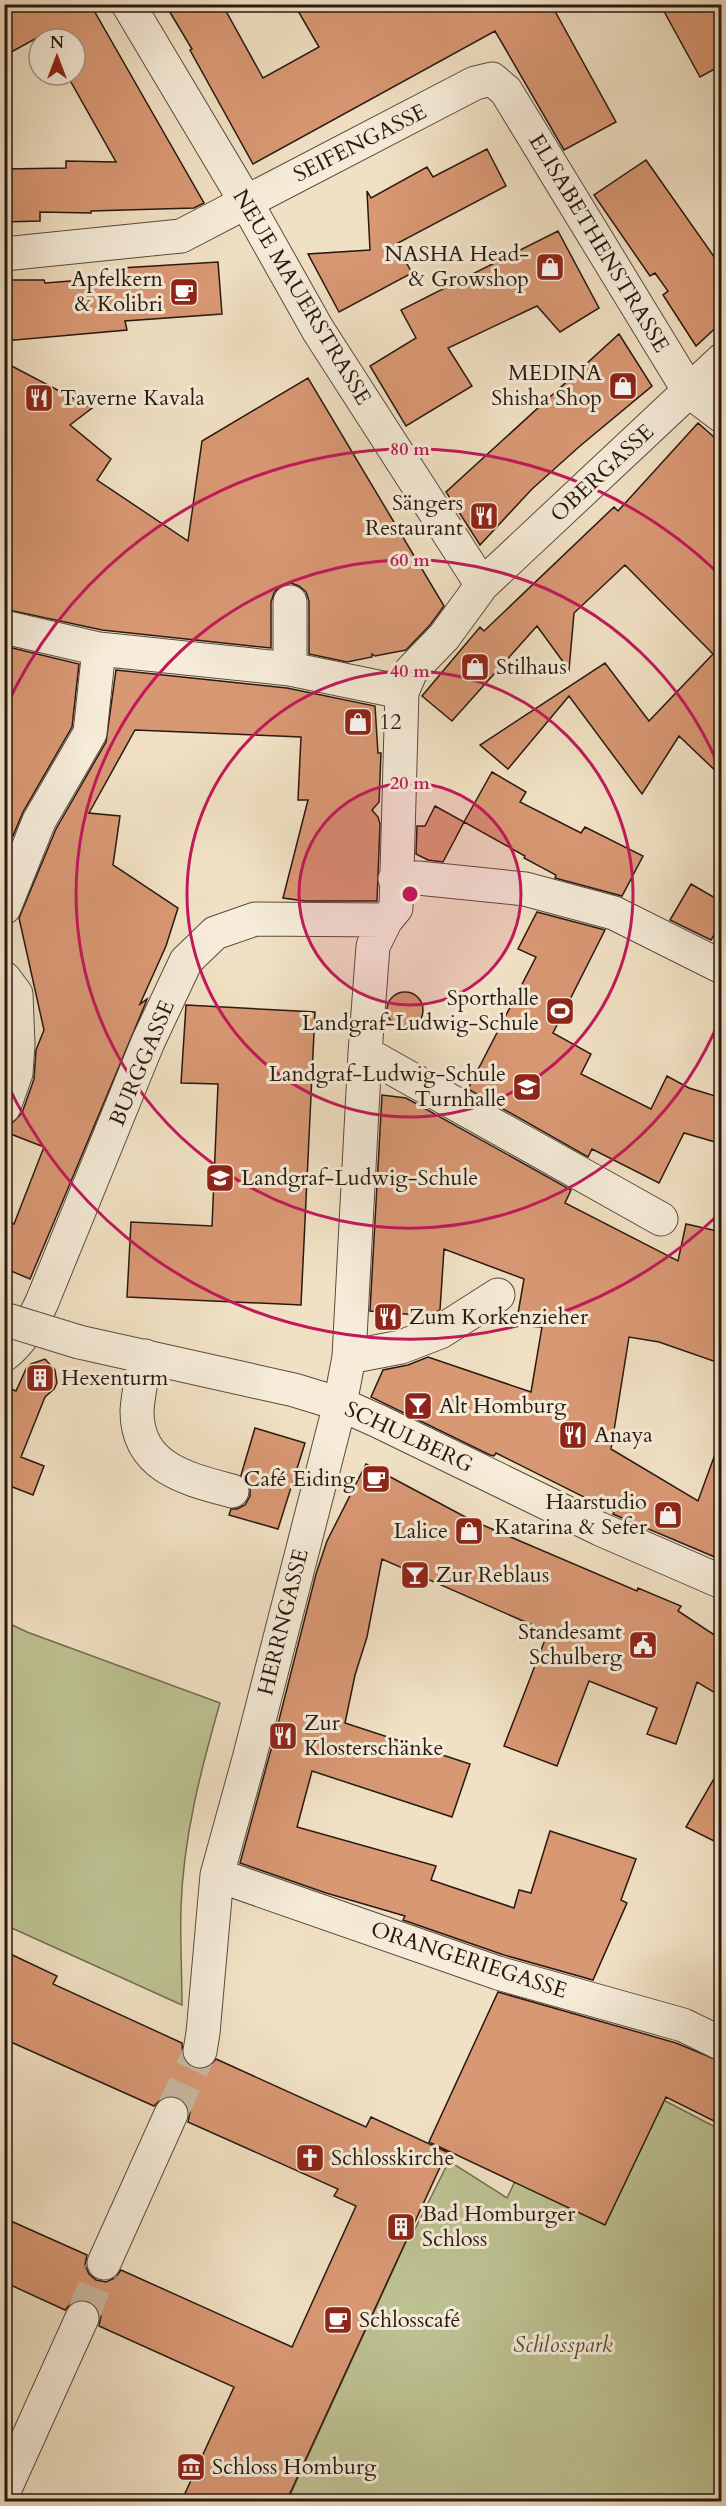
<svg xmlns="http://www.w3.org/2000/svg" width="726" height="2506" viewBox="0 0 726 2506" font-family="Cardo,serif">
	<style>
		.green { fill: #bdc292; stroke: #726e52; stroke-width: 1.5 }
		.building { fill: #d99874; stroke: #281911; stroke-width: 1.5 }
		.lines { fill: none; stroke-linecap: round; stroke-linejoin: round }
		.minor-tunnel { stroke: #c9b9a0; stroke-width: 33; stroke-dasharray: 33 16; stroke-linecap: butt }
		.minor-casing { stroke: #5a4b3e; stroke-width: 35 }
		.minor { stroke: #f6ecd9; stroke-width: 33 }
		.minor-bridge-casing { stroke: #5a4b3e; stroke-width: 35; stroke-linecap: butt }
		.minor-bridge { stroke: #f6ecd9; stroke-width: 33 }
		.ring { fill: none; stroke: #c2185b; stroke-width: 3 }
		.labels { text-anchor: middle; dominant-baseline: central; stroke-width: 6; stroke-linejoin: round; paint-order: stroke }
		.street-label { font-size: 22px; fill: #281911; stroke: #f6ecd9 }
		.poi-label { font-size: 22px; fill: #281911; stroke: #f6ecd9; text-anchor: start }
		.park-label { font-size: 22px; font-style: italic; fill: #554c38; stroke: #f6ecd9 }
		.centre { fill: #c2185b; stroke: #f6ecd9; stroke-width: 3 }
		.ring-label { font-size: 18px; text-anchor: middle; font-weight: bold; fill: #c2185b; stroke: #f6ecd9; stroke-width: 6; stroke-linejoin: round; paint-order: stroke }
	</style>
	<rect width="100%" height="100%" fill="#f1e1c4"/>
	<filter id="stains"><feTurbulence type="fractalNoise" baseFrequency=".00333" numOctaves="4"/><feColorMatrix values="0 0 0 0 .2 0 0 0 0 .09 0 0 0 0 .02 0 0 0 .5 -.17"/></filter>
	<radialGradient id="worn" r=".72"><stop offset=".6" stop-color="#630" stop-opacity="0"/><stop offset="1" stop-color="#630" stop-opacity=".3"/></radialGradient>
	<path class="green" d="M4 1621 27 1632 220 1703C201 1769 183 1838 181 1908 180 1940 182 1973 182 2005L5 1925Z
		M575 2054 721 2130V2501L287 2502 409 2235H412L449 2161 507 2198Z"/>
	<path class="building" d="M4 4H97L92 7 204 203 194 208 91 211V213L40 212V221L4 222V169L66 168V161L116 162 67 75H75V39H47L44 34 4 56Z
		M165 4H222L263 78 319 47 294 4H551L616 122 564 150 495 31 253 164 190 50 192 49Z
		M660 4H722V65L700 77Z
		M487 149 506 186 396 244 412 273 339 312 308 254 370 250 367 191 371 198 427 167 433 177Z
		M646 160 722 268V322L696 346 663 295 668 291 655 273 650 276 594 195Z
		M558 231 599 308 560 332 537 306 448 348 472 386 406 426 370 366 416 338 401 310Z
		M218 262 222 314 125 321 127 330 4 341V280H44L45 283 122 277 121 268Z
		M619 334 652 386 580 446 532 489 480 545 446 492Z
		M4 362 92 408 70 425 111 459 97 480 188 541 202 441 308 378 444 606 430 625 406 650 375 656 372 654V657L347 662 309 654V601L306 592 299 586 291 583 280 586 274 593 271 602V648L102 630 4 609Z
		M698 423 722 444V777L679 736 642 794 569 696 508 769 480 745 605 663 649 721 713 654 625 565 574 613 569 670 537 626 452 721 422 696 480 627 484 631 614 507 618 511Z
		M4 646 79 664 72 727 23 812 13 836 4 832Z
		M116 670 287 688 375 706 378 753H381L379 802 372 810 378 817 380 824 377 901H305L283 898 308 800H298L301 737 135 730 89 813 120 816 113 865 178 908 166 946 140 1004 147 999 144 1007 30 1279 4 1268V1220L14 1224 44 1147 8 1133 12 1123 22 1113 34 1079 36 1050 44 1030 19 918 56 829 106 742Z
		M492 772 526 792 520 802 581 833 585 827 643 856 622 896 555 878 556 875 524 858 525 856 464 822Z
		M435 806 464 822 443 862 428 860 416 854 417 826H425Z
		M691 884 722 902V922L711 940 670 920Z
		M537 912 605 930 553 1033 591 1054 581 1074 651 1109 667 1076 689 1088 722 1098V1144L684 1133 659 1183 592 1149 588 1157 468 1089 536 957 518 949Z
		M387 1010a18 18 0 1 1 36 0a18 18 0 1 1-36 0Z
		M186 1005 315 1012 301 1305 127 1297 131 1222 212 1226 218 1084 181 1083Z
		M382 1095 406 1098 571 1190 565 1203 678 1261 686 1224 722 1232V1364L659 1342 629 1337 611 1449 698 1501 718 1446H722V1560L613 1514 614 1512 496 1453 494 1456 490 1455 371 1397 383 1370 408 1365 428 1357 531 1392 542 1327 516 1325 524 1279 444 1249 440 1310 429 1316 370 1311Z
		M45 1359 55 1370 57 1383 54 1389 45 1397 21 1457 44 1466 33 1495 10 1486 6 1494H4V1386L16 1391 26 1369 31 1364Z
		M255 1428 305 1443 278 1529 229 1515 231 1509H237L245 1505 250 1496V1486L241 1475Z
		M366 1464 471 1520 637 1591 638 1588 681 1606 678 1611 722 1640V1697L697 1682 676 1744 647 1734 657 1708 589 1681 557 1766 504 1746 548 1632 382 1559 367 1637 355 1675 345 1723 470 1764 452 1817 312 1771 297 1827 436 1866 431 1880 514 1908 519 1890 531 1893 550 1831 636 1859 621 1900 627 1903 593 1980 504 1955 403 1920 405 1916 326 1893 240 1863 278 1724 316 1574 327 1541Z
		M722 1765V1845L686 1827Z
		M4 1951 57 1976 53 1984 182 2043 183 2058 188 2065 196 2069 207 2068 216 2059 366 2127 371 2117 447 2152 286 2502H181L234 2387 99 2326 101 2316 97 2307 90 2301 80 2299 71 2303 65 2310 4 2282V2218L87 2255 85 2265 89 2274 96 2280 106 2282 115 2278 121 2270 292 2347 356 2206 334 2196 338 2189 188 2122 190 2112 186 2104 179 2097 169 2095 161 2099 154 2106 4 2039Z
		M498 1992 676 2043 722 2062V2125L666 2097 605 2225 429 2142Z"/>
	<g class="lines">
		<path class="minor-tunnel" d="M171 2114 200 2051
			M82 2318 104 2263"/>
		<g class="minor-casing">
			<path id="minor" d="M128 4 246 202 318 330 482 585
				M4 254 181 236 475 83 492 79 506 91 689 391 722 416
				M290 602V669
				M4 627 99 649 290 669 402 692
				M395 879 418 878 525 889 614 913 722 967
				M4 908 39 821 90 733 99 649
				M4 978 16 994 18 1044 16 1073 4 1107
				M365 1053 661 1219
				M79 1342 294 1390 340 1404 378 1421 600 1529 722 1582
				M4 1355C22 1341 33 1322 42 1302L148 1042 186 961 215 933 255 919 386 920
				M145 1356C143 1374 138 1393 137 1411 137 1468 187 1479 232 1491
				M349 1357 401 1347 440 1332 498 1295
				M217 1875 498 1973 683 2025 722 2044
				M200 2051 203 2033 217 1875 249 1759 340 1404 349 1357 365 1053 373 946 386 920 396 908 402 692 411 671 444 637 482 585 722 360
				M104 2263 171 2114
				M4 2491 82 2318"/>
		</g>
		<use href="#minor" class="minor"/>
		<g class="minor-bridge-casing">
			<path id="minor-bridge" d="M4 1319 79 1342"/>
		</g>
		<use href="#minor-bridge" class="minor-bridge"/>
	</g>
	<circle cx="410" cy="894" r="111" fill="#c2185b" fill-opacity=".12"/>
	<g class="ring">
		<circle cx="410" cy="894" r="111"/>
		<circle cx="410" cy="894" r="223"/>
		<path d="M721 1016A334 334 0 1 1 721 772"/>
		<path d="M719 1214A445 445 0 0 1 5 1079M5 709A445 445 0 0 1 719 574"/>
	</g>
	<defs>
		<g id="shop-square" transform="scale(1.5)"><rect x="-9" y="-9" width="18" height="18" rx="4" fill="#8f2418" stroke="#f6ecd9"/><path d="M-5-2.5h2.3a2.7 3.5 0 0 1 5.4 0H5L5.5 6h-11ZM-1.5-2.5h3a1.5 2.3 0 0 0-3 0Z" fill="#fff"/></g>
		<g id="cafe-square" transform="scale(1.5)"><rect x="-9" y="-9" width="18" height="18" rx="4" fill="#8f2418" stroke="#f6ecd9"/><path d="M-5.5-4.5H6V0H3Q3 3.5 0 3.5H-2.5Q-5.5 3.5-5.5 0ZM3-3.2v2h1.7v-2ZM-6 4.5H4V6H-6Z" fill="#fff"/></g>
		<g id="restaurant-square" transform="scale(1.5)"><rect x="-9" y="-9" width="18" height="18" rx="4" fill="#8f2418" stroke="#f6ecd9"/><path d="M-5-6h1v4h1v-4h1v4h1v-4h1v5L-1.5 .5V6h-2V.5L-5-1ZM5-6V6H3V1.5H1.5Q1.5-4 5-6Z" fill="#fff"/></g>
		<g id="stadium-square" transform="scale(1.5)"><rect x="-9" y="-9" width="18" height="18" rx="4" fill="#8f2418" stroke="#f6ecd9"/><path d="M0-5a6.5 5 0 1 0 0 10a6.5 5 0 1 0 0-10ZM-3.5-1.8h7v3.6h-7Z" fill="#fff"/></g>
		<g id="school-square" transform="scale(1.5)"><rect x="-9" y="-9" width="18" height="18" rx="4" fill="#8f2418" stroke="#f6ecd9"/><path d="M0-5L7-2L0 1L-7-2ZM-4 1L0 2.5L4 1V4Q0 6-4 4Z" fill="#fff"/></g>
		<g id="building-square" transform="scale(1.5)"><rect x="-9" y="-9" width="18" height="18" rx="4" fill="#8f2418" stroke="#f6ecd9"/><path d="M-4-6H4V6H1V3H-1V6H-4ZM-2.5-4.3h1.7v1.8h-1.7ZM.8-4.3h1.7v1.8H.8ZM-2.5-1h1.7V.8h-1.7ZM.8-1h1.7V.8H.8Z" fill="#fff"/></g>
		<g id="bar-square" transform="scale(1.5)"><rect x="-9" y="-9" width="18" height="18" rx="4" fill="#8f2418" stroke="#f6ecd9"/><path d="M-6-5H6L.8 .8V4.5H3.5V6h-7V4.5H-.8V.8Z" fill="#fff"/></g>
		<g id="civic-square" transform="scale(1.5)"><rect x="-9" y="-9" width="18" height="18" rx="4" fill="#8f2418" stroke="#f6ecd9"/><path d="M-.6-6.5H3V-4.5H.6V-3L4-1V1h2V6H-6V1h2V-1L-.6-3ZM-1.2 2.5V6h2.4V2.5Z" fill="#fff"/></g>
		<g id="church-square" transform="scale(1.5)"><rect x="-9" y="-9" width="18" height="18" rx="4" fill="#8f2418" stroke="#f6ecd9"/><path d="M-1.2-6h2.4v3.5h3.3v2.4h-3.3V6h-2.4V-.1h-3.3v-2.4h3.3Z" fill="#fff"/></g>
		<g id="museum-square" transform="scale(1.5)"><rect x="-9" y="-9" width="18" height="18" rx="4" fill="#8f2418" stroke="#f6ecd9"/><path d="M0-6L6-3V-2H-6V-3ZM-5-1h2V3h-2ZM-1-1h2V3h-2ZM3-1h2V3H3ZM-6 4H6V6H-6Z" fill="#fff"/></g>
	</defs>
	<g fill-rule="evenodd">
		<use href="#shop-square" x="550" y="267"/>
		<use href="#cafe-square" x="184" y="292"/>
		<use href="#shop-square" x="623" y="386"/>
		<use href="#restaurant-square" x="39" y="398"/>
		<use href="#restaurant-square" x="484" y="516"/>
		<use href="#shop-square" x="475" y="667"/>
		<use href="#shop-square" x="358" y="722"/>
		<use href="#stadium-square" x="560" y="1011"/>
		<use href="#school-square" x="527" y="1087"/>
		<use href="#school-square" x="220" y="1178"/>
		<use href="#restaurant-square" x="388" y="1317"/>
		<use href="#building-square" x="40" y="1378"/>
		<use href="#bar-square" x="418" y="1406"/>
		<use href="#restaurant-square" x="573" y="1435"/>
		<use href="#cafe-square" x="376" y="1479"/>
		<use href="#shop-square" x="668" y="1515"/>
		<use href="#shop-square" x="469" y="1531"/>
		<use href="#bar-square" x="415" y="1575"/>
		<use href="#civic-square" x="643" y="1645"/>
		<use href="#restaurant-square" x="283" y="1736"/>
		<use href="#church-square" x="310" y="2158"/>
		<use href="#building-square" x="401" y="2227"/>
		<use href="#cafe-square" x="338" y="2320"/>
		<use href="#museum-square" x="191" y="2467"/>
	</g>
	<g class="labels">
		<g class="street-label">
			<text transform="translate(360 143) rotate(-27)">SEIFENGASSE</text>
			<text transform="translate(599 243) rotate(59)">ELISABETHENSTRASSE</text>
			<text transform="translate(302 297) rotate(59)">NEUE MAUERSTRASSE</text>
			<text transform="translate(602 473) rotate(-43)">OBERGASSE</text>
			<text transform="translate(142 1063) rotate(-67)">BURGGASSE</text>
			<text transform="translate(409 1437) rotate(25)">SCHULBERG</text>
			<text transform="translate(283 1622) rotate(-76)">HERRNGASSE</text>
			<text transform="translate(469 1960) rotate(18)">ORANGERIEGASSE</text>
		</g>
		<g class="poi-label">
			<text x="529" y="254" text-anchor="end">NASHA Head-<tspan x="529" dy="25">&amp; Growshop</tspan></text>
			<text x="163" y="279" text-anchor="end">Apfelkern<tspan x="163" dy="25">&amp; Kolibri</tspan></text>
			<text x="602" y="373" text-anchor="end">MEDINA<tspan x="602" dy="25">Shisha Shop</tspan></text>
			<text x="60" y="398">Taverne Kavala</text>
			<text x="463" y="503" text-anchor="end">Sängers<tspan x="463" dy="25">Restaurant</tspan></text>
			<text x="496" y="667">Stilhaus</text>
			<text x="379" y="722">12</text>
			<text x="539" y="998" text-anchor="end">Sporthalle<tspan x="539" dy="25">Landgraf-Ludwig-Schule</tspan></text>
			<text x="506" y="1074" text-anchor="end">Landgraf-Ludwig-Schule<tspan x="506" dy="25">Turnhalle</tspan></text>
			<text x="241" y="1178">Landgraf-Ludwig-Schule</text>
			<text x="409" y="1317">Zum Korkenzieher</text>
			<text x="61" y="1378">Hexenturm</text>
			<text x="439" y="1406">Alt Homburg</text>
			<text x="594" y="1435">Anaya</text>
			<text x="355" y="1479" text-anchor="end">Café Eiding</text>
			<text x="647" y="1502" text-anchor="end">Haarstudio<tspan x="647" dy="25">Katarina &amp; Sefer</tspan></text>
			<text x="448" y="1531" text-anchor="end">Lalice</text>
			<text x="436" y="1575">Zur Reblaus</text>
			<text x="622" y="1632" text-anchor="end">Standesamt<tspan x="622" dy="25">Schulberg</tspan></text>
			<text x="304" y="1723">Zur<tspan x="304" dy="25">Klosterschänke</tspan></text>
			<text x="331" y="2158">Schlosskirche</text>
			<text x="422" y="2214">Bad Homburger<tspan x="422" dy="25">Schloss</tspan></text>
			<text x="359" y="2320">Schlosscafé</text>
			<text x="212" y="2467">Schloss Homburg</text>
		</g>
		<g class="park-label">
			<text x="563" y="2345">Schlosspark</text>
		</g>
	</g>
	<circle cx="410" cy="894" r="9" class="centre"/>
	<g class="ring-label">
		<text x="410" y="455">80 m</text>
		<text x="410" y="566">60 m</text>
		<text x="410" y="677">40 m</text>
		<text x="410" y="789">20 m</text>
	</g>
	<rect width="726" height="2506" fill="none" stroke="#f1e1c4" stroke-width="24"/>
	<rect x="6" y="6" width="714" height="2494" fill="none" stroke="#281911" stroke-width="3"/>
	<rect x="12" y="12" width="702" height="2482" fill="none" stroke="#281911" stroke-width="1.5"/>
	<g transform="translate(57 57)"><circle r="28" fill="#f6ecd9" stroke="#a49889" stroke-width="1.5"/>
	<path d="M0-4.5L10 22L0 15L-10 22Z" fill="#8f2418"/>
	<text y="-9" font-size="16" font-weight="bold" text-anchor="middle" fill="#281911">N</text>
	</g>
	<rect width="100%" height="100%" filter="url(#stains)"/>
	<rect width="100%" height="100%" fill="url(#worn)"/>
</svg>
